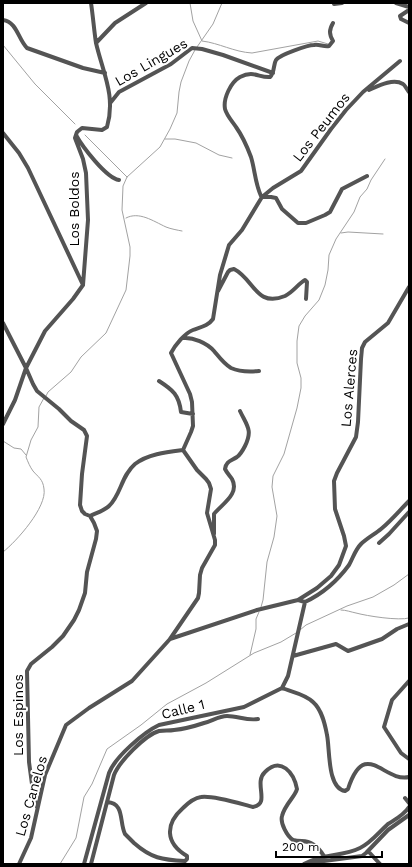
<svg xmlns="http://www.w3.org/2000/svg" width="412" height="867" viewBox="0 0 412 867" font-family="'Work Sans',sans-serif">
	<style>
		.lines { fill: none; stroke-linecap: round; stroke-linejoin: round }
		.stream { stroke: #a2a2a2; stroke-width: 1 }
		.minor { stroke: #545454; stroke-width: 4 }
		.labels { text-anchor: middle; dominant-baseline: central; stroke-width: 4; stroke-linejoin: round; paint-order: stroke }
		.street-label { font-size: 14px; fill: #000; stroke: #fff }
	</style>
	<rect width="100%" height="100%" fill="#fff"/>
	<g class="lines">
		<path class="stream" d="M190 3 193 21 202 41C219 43 234 52 252 53L318 41 328 44
			M3 45 35 84 75 124
			M197 47 213 24 222 3
			M85 135 127 177
			M165 139H175L196 143 219 155 232 158
			M126 218C139 211 153 221 166 227 171 229 177 230 182 231
			M341 233 348 232 383 234
			M46 396 48 392 71 372 81 357 106 333 126 290 130 256V247L122 210 123 186 127 177 160 147 170 129 177 113 179 92 181 82 189 61 195 50
			M3 441 14 448 21 449 26 455
			M3 552C17 541 47 507 44 489 43 479 38 477 33 471 30 467 28 462 26 457L31 440 38 427 39 407 44 398
			M261 607 263 600 267 562 274 537 277 516 272 487 273 476 284 454 297 408 301 388V378L297 363V341L299 326 305 316 319 300 325 285 328 270 329 255 336 239 354 212 360 197 367 189 371 180 385 159
			M341 610C346 610 351 612 356 613 367 616 399 621 409 618
			M300 630 306 625 347 606 373 597 394 585 409 574
			M250 655 256 629V619L259 612
			M60 864 76 838 84 797 92 784 107 749 141 725 167 704 206 683 254 653 281 642 296 633"/>
		<path class="minor" d="M396 3 409 7
			M334 4 342 3
			M409 10 400 16 401 19 409 23
			M3 20C17 22 18 39 27 48L83 68 105 73
			M333 23C329 30 329 34 333 41L329 46C324 47 319 44 314 45 308 45 279 55 276 60 273 65 275 72 270 77 259 78 254 70 240 77 231 82 223 98 225 109 227 116 232 121 236 127 241 134 248 149 251 157 255 170 255 183 261 196L262 197H271L276 198 282 209 298 223H306L325 215 330 212 342 189 367 176
			M96 43 115 23 146 3
			M369 90C378 86 393 78 403 84 405 85 407 90 409 92
			M111 102 119 92 171 64 192 48 202 49 223 55 273 73
			M3 133 19 153 28 168 83 285
			M76 135C82 146 106 178 119 180
			M218 291 228 272 230 270 234 269C254 279 256 308 285 296 293 292 298 284 305 280L307 282 306 299
			M3 323 26 368 33 384 37 391 59 409 71 421 84 430 87 436 82 474 80 505 82 511 85 514 90 516 94 523 97 531 96 539 87 572 85 593 79 610 74 620 63 636 52 647 31 664 27 671 29 762 34 799 37 807
			M183 338C193 337 207 343 214 351 219 357 224 364 231 368 240 372 249 372 259 371
			M159 381C173 390 179 395 181 412L193 414
			M3 424 15 400 26 368 45 331 73 299 83 285 88 220 86 173 83 159 75 138 77 132 82 128 102 130 107 127C116 96 103 73 96 43 94 30 93 16 91 3
			M183 450 191 432 193 426 192 402 190 394 171 353C175 345 185 333 193 330 201 327 208 326 213 319L220 275 229 245 242 230 262 197 273 188 301 171 331 129 346 110 363 92 400 61
			M90 516C96 513 104 511 109 506 121 495 121 476 135 464 148 454 167 452 183 450
			M214 534V514C222 504 240 494 232 479 230 476 227 473 225 469 226 461 231 461 237 457 241 454 243 450 245 446 253 430 247 426 240 411
			M379 543 389 534 409 512
			M298 600 305 602C322 594 338 580 349 565 353 558 355 550 361 544 367 538 375 534 381 529 391 521 400 510 409 501
			M170 639 257 610 298 600 317 588 331 576 339 565 346 546 344 536 335 509 334 481 337 473 356 437 358 422 361 359 362 348 365 342 388 323 409 287
			M293 656 336 644 348 651 382 639 397 629 409 624
			M409 681 392 700 384 727 401 753 409 759
			M282 688C292 692 305 694 313 702 322 710 325 724 327 735 330 749 327 788 345 791L348 789C365 737 384 783 409 777
			M405 798 409 803
			M107 802C125 803 119 822 125 834 128 837 131 840 134 843 151 858 162 860 185 861L187 859V856C165 843 165 824 183 808 188 803 194 798 201 797 213 795 241 804 253 807 271 804 253 783 265 772 281 756 294 773 297 789 295 797 285 804 282 816 280 823 287 836 293 840 296 841 299 841 302 841 312 841 319 848 324 856
			M368 851 380 864
			M19 864 31 838 45 775 66 725 89 708 132 681 170 639 198 598 199 593 200 575 202 568 215 545V540L207 513 211 489 209 483 206 479 197 470 183 450
			M84 864 109 773C115 757 144 732 159 725L244 707 282 688 288 676 305 602
			M91 864 114 775C119 762 145 735 159 731 164 730 169 731 174 730 184 729 195 726 204 723 212 721 219 716 227 716 238 716 247 721 258 719
			M304 864C323 853 342 857 360 848 371 843 379 832 388 824 396 819 404 815 409 807
			M313 864 324 861 362 856 366 853 388 830 409 815"/>
	</g>
	<g class="labels">
		<g class="street-label">
			<text transform="translate(151 62) rotate(-30)">Los Lingues</text>
			<text transform="translate(321 127) rotate(-52)">Los Peumos</text>
			<text transform="translate(74 209) rotate(-90)">Los Boldos</text>
			<text transform="translate(349 388) rotate(-85)">Los Alerces</text>
			<text transform="translate(183 709) rotate(-14)">Calle 1</text>
			<text transform="translate(18 715) rotate(-90)">Los Espinos</text>
			<text transform="translate(31 796) rotate(-74)">Los Canelos</text>
		</g>
	</g>
	<rect width="412" height="867" fill="none" stroke="#000000" stroke-width="8"/>
	<path d="M276 851v6h106v-6" fill="none" stroke="#000000" stroke-width="2"/>
	<text x="282" y="851" font-size="12" fill="#000000" stroke="#ffffff" stroke-width="3" paint-order="stroke">200 m</text>
</svg>
